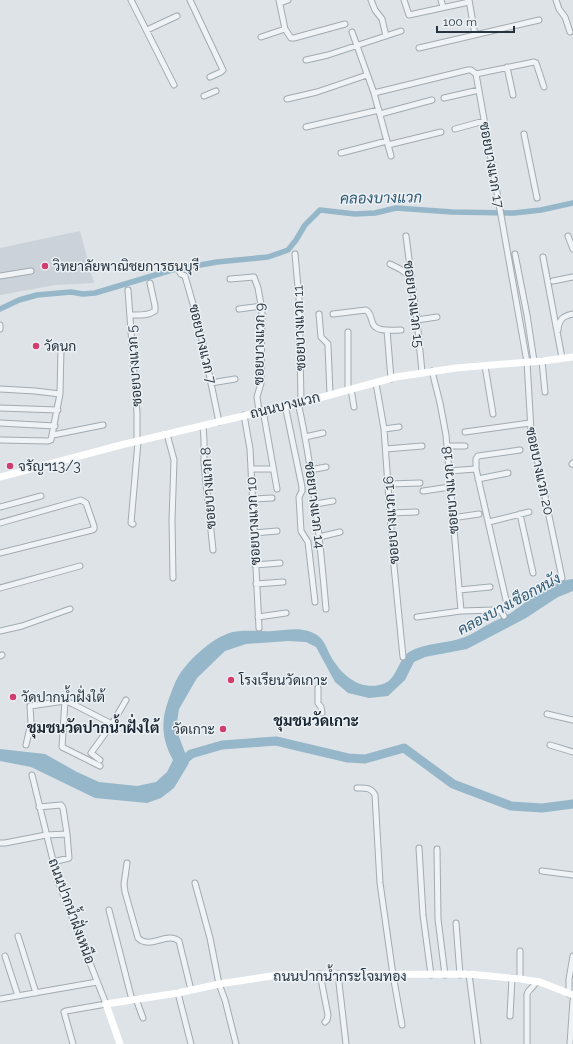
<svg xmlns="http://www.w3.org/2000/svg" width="573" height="1044" viewBox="0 0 573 1044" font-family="Raleway,Sarabun,sans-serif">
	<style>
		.built { fill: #cbd2d9 }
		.water { fill: #96b7c9 }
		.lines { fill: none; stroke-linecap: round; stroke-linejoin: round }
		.canal { stroke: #96b7c9; stroke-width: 5.5 }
		.river { stroke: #96b7c9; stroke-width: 9 }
		.street-casing { stroke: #a2abb1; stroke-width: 7 }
		.street { stroke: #eff3f5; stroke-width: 5 }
		.secondary { stroke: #fff; stroke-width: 7 }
		.poi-dot { fill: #d13d6c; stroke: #ecf1f5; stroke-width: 1.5 }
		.labels { text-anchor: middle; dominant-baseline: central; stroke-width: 3; stroke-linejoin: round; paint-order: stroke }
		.street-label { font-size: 14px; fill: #26333e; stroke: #ecf1f5 }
		.poi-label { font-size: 14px; fill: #26333e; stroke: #ecf1f5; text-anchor: start }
		.water-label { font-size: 15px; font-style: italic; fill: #2f5973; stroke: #ecf1f5 }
		.neighbourhood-label { font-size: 15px; font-weight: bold; fill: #18242f; stroke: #ecf1f5 }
	</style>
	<rect width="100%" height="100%" fill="#dde3e7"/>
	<path class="built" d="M80 231 94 283 55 285 0 295V248Z"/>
	<path class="water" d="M573 579V591L558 597 526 618 467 649 425 657 414 662 405 680 388 696 369 698 348 693 335 682 316 647 306 642 288 641 246 644 225 651 197 678 179 709 176 729 189 763 174 788 161 798 147 803 95 798 31 767 0 761V749L45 754 77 772 99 782 137 786 156 782 167 772 173 760C160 736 161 718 171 693 173 688 175 682 178 677 188 660 214 636 233 632 246 629 260 632 273 631 287 630 303 626 317 635 326 641 327 651 333 660 344 677 361 691 383 684 397 680 398 659 409 652 426 642 447 644 465 637 473 634 481 628 489 624 497 620 507 616 515 610 529 600 542 588 558 582 563 580 568 580 573 579Z"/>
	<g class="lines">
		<path class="canal" d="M0 309 19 300 37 295 71 292 83 294 95 293 172 270 217 262 268 257 288 250 296 240 305 225 320 210 355 214 375 213 396 208 452 212 514 213 541 210 573 203"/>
		<path class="river" d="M179 767 184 760 191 754 222 745 276 741 348 758 365 759 404 748 453 784 511 806 542 808 573 804"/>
		<g class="street-casing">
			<path id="street" d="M131 0 174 85
				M190 0 223 70 221 72 210 77
				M279 0 285 29 291 38H294L345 24
				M371 0 375 10 382 19 386 36
				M404 0 409 15 469 2
				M441 0 443 7
				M469 0 475 35
				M556 0 559 9 565 17 570 32
				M280 3 288 0
				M147 30 177 16
				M352 32 374 93 391 156
				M261 37 285 29
				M419 48 539 20
				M306 60 328 55 401 31
				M507 67 513 95
				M476 74 534 62 536 63 544 87
				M374 93 468 70H471L476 74 527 362 531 430 562 578
				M204 96 216 91
				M444 98 479 90
				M287 99 317 92 367 75
				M380 114 432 100
				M306 127 379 110
				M455 129 484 121
				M524 134 537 198
				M388 145 441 132
				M341 153 387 141
				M406 236 417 320 422 372
				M568 236 573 249
				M295 254 299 298 301 401
				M515 254 527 315 534 361
				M543 257 562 358
				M390 264 400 269 411 277
				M179 271 181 274 185 276 199 325 219 422
				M0 276 31 271
				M230 279 254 277 258 288 262 310 261 383 257 397 259 411
				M553 281 573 277
				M128 290 137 413V438L138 442 131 523 133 524
				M239 309 262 306
				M319 314 321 337 328 344V346L330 394
				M333 314 366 310C371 313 370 316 372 321 374 333 391 330 401 330
				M130 315C138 315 148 316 155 311V306L150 283
				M417 320 437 317
				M0 325V329
				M387 330 391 379
				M558 330C559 319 563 316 573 314
				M348 332V390
				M542 361 545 392
				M485 366 493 414
				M432 371 440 403 446 435 461 611
				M211 383 235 379
				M376 383 384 429 393 556 403 657
				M0 389 35 391 60 394
				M351 389 354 407
				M298 402C313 470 320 540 326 609
				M285 405 302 487V491L299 497 301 531 308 542 315 602
				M0 408 58 410
				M263 410 277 489
				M244 415 250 449 259 628
				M0 423 55 426
				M203 426 204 440V463L213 550
				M384 429 399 427
				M465 432 530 423
				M167 434 174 460 172 520 173 578
				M53 435 103 425
				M305 437 323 433
				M0 440 48 441 51 440 60 394 61 348
				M447 446H465
				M386 449 422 446
				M572 464 573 463
				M251 469H271
				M476 469V459L478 456 520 450
				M310 470 326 467
				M449 471 476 469 506 600
				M478 479 508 473
				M389 484 420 483
				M423 491 450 487
				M252 499 272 498
				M315 504 333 501
				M0 507 41 496
				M390 513 416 512
				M520 514 533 573
				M452 518 479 514
				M489 522 529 512
				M0 523 81 500 86 503 94 526V529L92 530 0 553
				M254 533 277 531
				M319 537 340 532
				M255 565 280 563
				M256 584 283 582
				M0 588 80 566
				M459 590 490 587
				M258 617 286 613
				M417 617 461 611 495 610 501 611 504 616
				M0 631 22 626 70 609
				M0 656 2 655
				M318 688V703L321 707 322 713
				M547 714 573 720
				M26 745 31 723 30 706 65 701
				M550 745 573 752
				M100 760 91 753 112 724
				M100 766 62 747 65 701 73 704 112 724 126 700
				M32 775 58 881 106 1004 66 1011 64 1012 73 1044
				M357 788C365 788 371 787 375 795L380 883 393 975 402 1025
				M39 807 61 805 63 808 67 834
				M0 843H5L46 835 67 834 69 858 53 862
				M419 848 423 915 431 975
				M437 849 438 919 445 975
				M127 863 124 884 125 892 138 938C150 950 167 931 179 941L191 990
				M542 871 573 875
				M195 883 210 938 219 984 225 1000 236 1044
				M109 910 132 1000
				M456 923 460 975
				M18 936 36 993
				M520 951V979
				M5 956 18 996
				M320 974 328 1015 327 1020 325 1022
				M338 974 346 1044
				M469 974 478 1044
				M178 993 191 1044
				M569 994V979L573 956
				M0 999 97 982
				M136 999 143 1018
				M510 1016 512 978
				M527 1044V994C529 988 534 988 536 982
				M570 1044 573 1000"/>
		</g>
		<use href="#street" class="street"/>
		<path class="secondary" d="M0 477 121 445 319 398 396 377 456 368 542 361 573 357
			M120 1044 106 1004 178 993 219 984 278 975 469 974 520 979 540 982 573 995"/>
	</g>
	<g class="poi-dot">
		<circle cx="45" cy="266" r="4"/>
		<circle cx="36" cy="346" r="4"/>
		<circle cx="10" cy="466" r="4"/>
		<circle cx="231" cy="680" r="4"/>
		<circle cx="13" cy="697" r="4"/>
		<circle cx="223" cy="729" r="4"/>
	</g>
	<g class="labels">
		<g class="street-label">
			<text transform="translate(492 165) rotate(80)">ซอยบางแวก 17</text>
			<text transform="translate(414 304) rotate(83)">ซอยบางแวก 15</text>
			<text transform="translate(299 328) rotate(-92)">ซอยบางแวก 11</text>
			<text transform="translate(203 344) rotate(77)">ซอยบางแวก 7</text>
			<text transform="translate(259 344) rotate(-89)">ซอยบางแวก 9</text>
			<text transform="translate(134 366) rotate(-94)">ซอยบางแวก 5</text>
			<text transform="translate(285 405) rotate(-14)">ถนนบางแวก</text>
			<text transform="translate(540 471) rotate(78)">ซอยบางแวก 20</text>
			<text transform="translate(208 488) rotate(-94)">ซอยบางแวก 8</text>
			<text transform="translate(450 490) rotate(-95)">ซอยบางแวก 18</text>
			<text transform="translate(315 505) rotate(83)">ซอยบางแวก 14</text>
			<text transform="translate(391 520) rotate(-94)">ซอยบางแวก 16</text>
			<text transform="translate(253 521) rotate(-93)">ซอยบางแวก 10</text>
			<text transform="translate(72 911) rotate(70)">ถนนปากน้ำฝั่งเหนือ</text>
			<text x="340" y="976">ถนนปากน้ำกระโจมทอง</text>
		</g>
		<g class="poi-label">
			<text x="53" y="266">วิทยาลัยพาณิชยการธนบุรี</text>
			<text x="44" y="346">วัดนก</text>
			<text x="18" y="466">จรัญฯ13/3</text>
			<text x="239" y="680">โรงเรียนวัดเกาะ</text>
			<text x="21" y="697">วัดปากน้ำฝั่งใต้</text>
			<text x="215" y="729" text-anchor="end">วัดเกาะ</text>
		</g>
		<g class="water-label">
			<text transform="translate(381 198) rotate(-1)">คลองบางแวก</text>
			<text transform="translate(509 604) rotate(-28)">คลองบางเชือกหนัง</text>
		</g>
		<g class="neighbourhood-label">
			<text x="316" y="721">ชุมชนวัดเกาะ</text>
			<text x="93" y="728">ชุมชนวัดปากน้ำฝั่งใต้</text>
		</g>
	</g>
	<path d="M437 26v6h77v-6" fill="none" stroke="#26333e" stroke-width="2"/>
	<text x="443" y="26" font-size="12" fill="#26333e" stroke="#ecf1f5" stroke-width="3" paint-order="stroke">100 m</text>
</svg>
